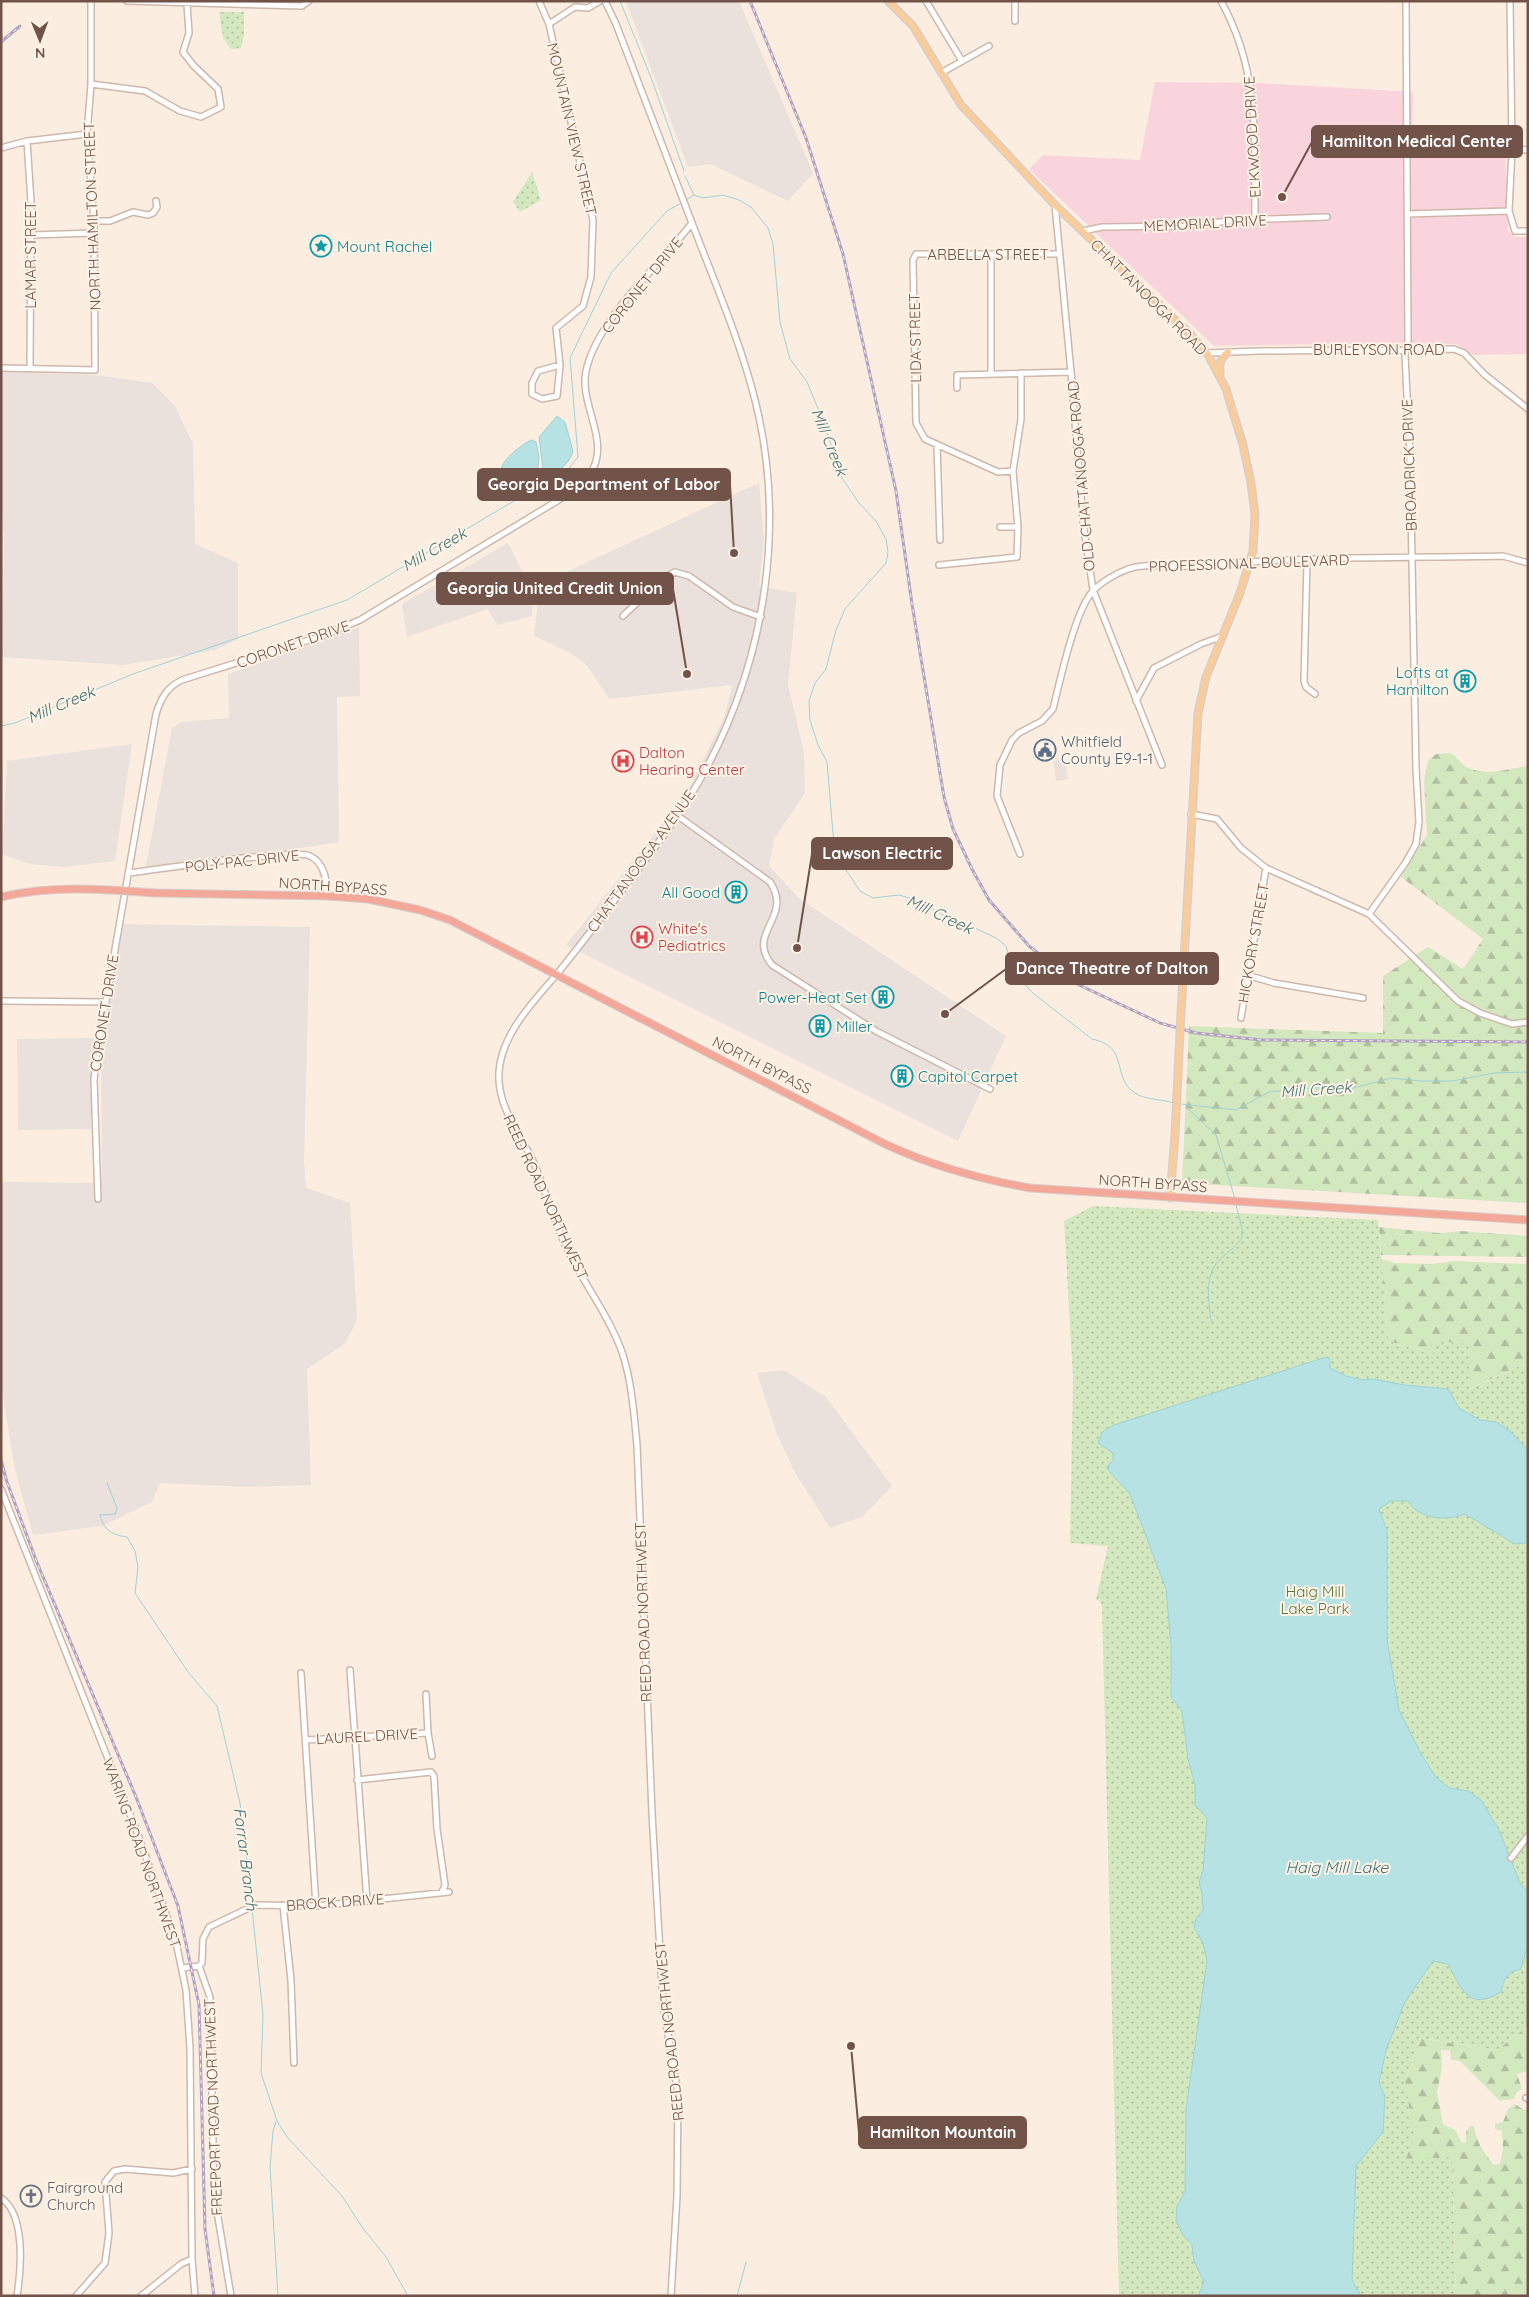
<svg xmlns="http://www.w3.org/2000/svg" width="1529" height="2297" viewBox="0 0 1529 2297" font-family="Quicksand,sans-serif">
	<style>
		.industrial { fill: #eae1dc }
		.medical { fill: #f9d4dc }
		.forest { fill: url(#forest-firs) }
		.park { fill: url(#park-dots) }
		.water { fill: #b6e2e4; stroke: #9dd2d5 }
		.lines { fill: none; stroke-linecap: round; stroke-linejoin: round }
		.stream { stroke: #9dd2d5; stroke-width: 1 }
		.minor-casing { stroke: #ceb7ab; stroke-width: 8 }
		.major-casing { stroke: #d7cfcc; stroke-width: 9 }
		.highway-casing { stroke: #d7cfcc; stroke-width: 9 }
		.minor { stroke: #fff; stroke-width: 5 }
		.major { stroke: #f9cc9a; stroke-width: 6 }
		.highway { stroke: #f4a899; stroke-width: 7 }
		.rail-casing { stroke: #b0a1c3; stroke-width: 3 }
		.rail { stroke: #fff3e6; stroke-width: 1; stroke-dasharray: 4; stroke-linecap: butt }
		.major-bridge-casing { stroke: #d7cfcc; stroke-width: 9; stroke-linecap: butt }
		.highway-bridge-casing { stroke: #d7cfcc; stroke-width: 9; stroke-linecap: butt }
		.major-bridge { stroke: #f9cc9a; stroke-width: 6 }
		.highway-bridge { stroke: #f4a899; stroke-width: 7 }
		.labels { text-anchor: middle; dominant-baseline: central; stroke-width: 4; stroke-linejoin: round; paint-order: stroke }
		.street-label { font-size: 15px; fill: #715349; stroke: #fff3e6 }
		.culture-label { font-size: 15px; fill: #0d838f; stroke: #fff3e6; text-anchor: start }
		.service-label { font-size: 15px; fill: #4e5e75; stroke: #fff3e6; text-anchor: start }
		.health-label { font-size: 15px; fill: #be3a42; stroke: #fff3e6; text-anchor: start }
		.park-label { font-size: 15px; fill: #567842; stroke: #fff3e6 }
		.worship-label { font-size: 15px; fill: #5b616d; stroke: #fff3e6; text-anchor: start }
		.water-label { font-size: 16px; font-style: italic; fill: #3d7377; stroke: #fff3e6 }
		.leader { fill: none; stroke: #715349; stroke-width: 2 }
		.callout-dot { fill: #715349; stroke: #fff3e6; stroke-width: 2 }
		.callout { fill: #715349; stroke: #715349; stroke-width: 2 }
		.callout-label { font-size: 16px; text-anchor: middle; font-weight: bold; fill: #fff }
	</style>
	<defs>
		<pattern id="forest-firs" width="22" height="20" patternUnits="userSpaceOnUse" patternTransform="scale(1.25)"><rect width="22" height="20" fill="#d4e8c0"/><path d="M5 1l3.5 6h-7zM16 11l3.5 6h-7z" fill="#b0bf9e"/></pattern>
		<pattern id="park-dots" width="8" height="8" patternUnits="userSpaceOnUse" patternTransform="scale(1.25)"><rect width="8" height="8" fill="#d4e8c0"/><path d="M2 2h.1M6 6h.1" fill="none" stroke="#b0bf9e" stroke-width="1.8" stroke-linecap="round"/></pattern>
	</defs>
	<rect width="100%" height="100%" fill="#fbeee1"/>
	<path class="industrial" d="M626 1H739L813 173 788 201 710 164 688 167Z
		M1 372 95 375 152 383 175 406 193 444 195 544 238 563V639L215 650 123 665 2 657 4 543 1 498Z
		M759 483 764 540 759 586 797 593 788 685 804 752 805 793 774 839 769 866 800 899 1006 1036 958 1141 566 945 687 792 724 718 732 685 609 699 587 665 571 653 534 636 540 584Z
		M508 543 532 592V616L497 625 488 609 407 637 402 604Z
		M359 627 360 696 337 697 339 842 250 856 146 866 172 728 181 722 229 718 228 674Z
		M132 744 115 861 65 867 30 864 2 854 7 761Z
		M1065 759 1068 779 1056 781 1053 761Z
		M123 924 310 927 304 1161 306 1188 350 1203 357 1319 346 1343 307 1369 311 1485 248 1487 160 1483 152 1502 102 1526 33 1535 15 1470 1 1384V1182L102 1183 101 1057Z
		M96 1038 91 1078V1129L18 1130 17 1039Z
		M784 1370 826 1397 892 1486 862 1517 830 1528 794 1471 777 1434 757 1373Z"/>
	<path class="medical" d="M1155 82 1259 83 1413 92 1412 142 1505 141 1508 231 1516 237H1528V354L1473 355 1457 344 1400 343 1214 346 1029 169 1043 155 1140 160Z"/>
	<path class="forest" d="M1451 753C1457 757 1460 763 1465 766 1484 777 1507 769 1528 766V1203L1182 1183 1189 1026 1383 1033V976L1428 947 1463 969 1483 939 1401 877 1427 835 1424 781 1428 761 1436 754Z
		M1379 1227 1439 1233 1460 1231 1528 1236V1257L1381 1255Z
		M1381 1259 1396 1263 1432 1264 1453 1261 1528 1264V1362L1469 1389 1432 1354 1388 1341Z
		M1526 2027 1528 2071 1517 2074 1522 2089 1517 2092 1514 2099 1500 2101 1460 2061 1451 2060 1450 2050H1441L1442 2068 1437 2092 1443 2124 1455 2130 1462 2143 1466 2142V2132L1470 2126H1474C1476 2142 1484 2153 1494 2165L1500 2164 1503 2149 1502 2131 1495 2129V2124L1503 2122 1508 2109 1515 2104 1524 2110H1528V2295L1456 2296 1452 2158 1406 2159 1405 2081 1421 2038 1497 2050Z"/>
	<path class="park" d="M219 12H244V35L241 48 231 49 223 38Z
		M532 172 541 200 520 212 513 202Z
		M1093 1206 1378 1220 1388 1341 1432 1354 1440 1341 1469 1344 1470 1389 1528 1362V2026L1497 2050 1421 2038 1405 2081 1414 2137 1406 2159 1452 2157 1456 2295 1528 2296H1119L1102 1608 1100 1602 1096 1599 1108 1546 1070 1543 1073 1378 1064 1221Z"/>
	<path class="water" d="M557 416 565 422 573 451C570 463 557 475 544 473L543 469 539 437Z
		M531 440 536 442 539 457 536 482C526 490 517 493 505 489 489 468 514 450 531 440Z
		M1326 1357 1330 1359V1368L1346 1376 1362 1380 1373 1379 1405 1385 1448 1389 1459 1408 1480 1420 1496 1422 1510 1431 1528 1450V1543L1515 1544 1465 1514C1447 1521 1419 1520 1408 1501H1391L1379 1509 1387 1530V1640L1399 1710 1421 1754 1435 1776 1449 1788 1468 1791 1481 1800 1499 1830 1520 1883 1528 1892V1944L1521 1969C1507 1972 1504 1979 1501 1992 1467 2012 1462 1989 1448 1964L1433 1961 1405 2002 1386 2050 1379 2083 1385 2096 1383 2132 1356 2166 1352 2280 1361 2296H1198L1204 2282 1194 2261 1192 2245 1183 2235 1176 2221 1177 2206 1185 2192 1186 2109 1207 1961 1203 1943 1194 1927 1196 1919 1203 1910 1202 1894 1199 1882 1203 1871 1207 1818 1195 1805V1785L1188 1759 1182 1711 1171 1697V1645L1166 1589 1130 1494 1108 1470 1109 1464 1113 1461V1453L1098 1443 1102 1432 1114 1425Z"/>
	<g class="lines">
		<path class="stream" d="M620 1 652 80 684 171
			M685 176 694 195
			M686 200 694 195 703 198 723 195 739 200 751 207 768 228 773 244 780 322 790 359 807 382 824 423 842 478 859 503 876 521 886 539 888 552 886 563 845 609 836 630 826 669 815 683 809 701 810 720 818 745 827 762 834 845 840 861 860 891 873 898 899 895 916 900 958 923 975 928 996 938 1006 946 1012 967 1020 980 1034 994 1092 1039C1130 1046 1111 1078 1135 1093 1145 1100 1162 1099 1174 1103
			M1 726 15 723 133 674 347 600 507 505 565 473 578 457 570 358 611 273 667 211 683 202
			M1180 1104 1236 1110 1269 1092 1310 1088H1353L1391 1078 1421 1081H1452L1494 1073 1528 1072
			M1186 1107 1216 1135 1235 1199
			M1211 1321C1209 1303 1205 1284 1214 1267 1219 1257 1241 1245 1242 1236 1243 1227 1238 1214 1236 1205
			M107 1483 117 1508 115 1514 100 1515C104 1531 113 1535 127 1537L135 1551 138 1567 135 1593 188 1672 217 1706 240 1803 252 1904
			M252 1908 263 2015 261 2073 277 2121 287 2137 342 2196 362 2227 386 2257 408 2296
			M276 2122 273 2131 270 2167 278 2296
			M737 2296 746 2262"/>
		<g class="minor-casing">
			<path id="minor" d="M127 1 302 6 309 1
				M539 1 549 24 593 220 591 277 583 306 556 328 560 365 557 396 542 399 532 394V383L538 371 560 365
				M926 1 962 61
				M1015 1V21
				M1221 1C1261 73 1254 140 1255 219
				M1510 1 1512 149 1509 211 1515 231H1528
				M549 24 575 7 588 8 600 1
				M941 73 989 46
				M91 84 145 91 180 111 201 117 221 107 218 89 193 65 183 52 189 33 187 4
				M27 141 31 202 30 369
				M1 148 27 141 87 134
				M1512 149 1528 150
				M1055 205 1071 372 1083 522 1093 590 1162 765
				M1407 214 1509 211
				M94 221H110L133 212 148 215 153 213 157 207 156 201
				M1083 231 1102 227 1184 226 1238 220 1327 217
				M31 235 94 233
				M991 254V374
				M1207 353 1259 351 1454 349 1464 353 1485 375 1528 409
				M1 368 95 370 94 221 87 134 91 84V1
				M957 388V375L1071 372
				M937 445 940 540
				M1013 471 998 472 925 439 916 423 913 260 916 254H1060
				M1000 527H1018
				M1307 561 1304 681 1306 687 1315 694
				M939 565 1017 557 1018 527 1013 471 1021 419V373
				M623 616 662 579 675 572 689 576 733 607 761 617
				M1136 701 1154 668 1201 644 1223 636
				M1191 814 1217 819 1241 848 1266 868 1369 914 1458 1001 1480 1013 1512 1024 1528 1022
				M678 816 770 882C794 918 745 932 772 965L876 1031 990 1089
				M1020 854 997 796 1000 765 1012 740 1019 733 1042 721 1053 709C1060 681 1075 610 1093 591 1101 582 1117 573 1128 569 1150 562 1177 568 1200 566 1300 556 1402 558 1503 556L1528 563
				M128 873C155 870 294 848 310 856 325 863 327 881 327 896
				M1369 914 1406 862 1416 844 1419 822 1416 769 1410 457 1405 355 1408 340 1406 1
				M1247 975 1274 983 1363 998
				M1 1001 104 1002
				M1241 1018 1266 868
				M98 1199 94 1080 97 1053 156 714C161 698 167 687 182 680L322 636 360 620 557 501C568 493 582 485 590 474 612 442 579 406 586 371 597 319 660 265 692 223L616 24 605 1
				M1 1489 137 1832 176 1942 186 1990 190 2048 192 2259 195 2296
				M350 1670 367 1901
				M301 1673 316 1906
				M426 1694 428 1733 432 1756
				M306 1740 428 1733
				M357 1780 431 1772 434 1776 437 1829 445 1885 442 1892
				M1511 1858 1528 1836
				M283 1905 291 1980 294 2063
				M199 1966 210 1997 214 2193 231 2296
				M199 1966 202 1963 203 1939 209 1927 255 1905 316 1906 449 1892
				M182 1968 199 1966
				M1526 2098 1528 2099
				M1 2198C26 2214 21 2270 17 2296
				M76 2296 105 2263 109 2233 105 2182 114 2171 125 2169 173 2173 192 2169
				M141 2296 181 2264 192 2259
				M671 2296 677 2196 678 2093 663 2005 652 1813 637 1445C634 1415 632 1382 622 1352 609 1316 585 1285 568 1251 554 1223 546 1192 534 1163 519 1131 493 1102 500 1064 506 1029 535 1000 557 974 574 953 591 931 607 910 642 864 680 818 707 767 766 656 786 523 755 400 740 340 714 281 692 223"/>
		</g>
		<g class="major-casing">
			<path id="major" d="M888 1 913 26 961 105 1055 205 1190 334 1207 353 1226 389 1243 445 1251 483 1255 514 1253 551 1240 593 1206 677 1198 713 1181 1013
				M1220 374C1219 363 1220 359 1228 352
				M1170 1198 1175 1134"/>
		</g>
		<g class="highway-casing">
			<path id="highway" d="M154 893 327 896 368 899 420 910 450 920 885 1144C932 1166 979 1179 1030 1188L1528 1220"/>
		</g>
		<use href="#minor" class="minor"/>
		<use href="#major" class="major"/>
		<use href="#highway" class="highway"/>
		<g class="rail-casing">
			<path id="rail" d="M750 1 806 138 843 254 896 491 912 604 944 797 953 829 972 869 989 900 1029 946 1077 984 1160 1023 1196 1033 1261 1040 1528 1042
				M1 42 20 26
				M1 1460 7 1482 36 1560 136 1797 178 1906 199 2005 205 2229 214 2296"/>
		</g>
		<use href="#rail" class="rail"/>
		<g class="major-bridge-casing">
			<path id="major-bridge" d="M1175 1134 1181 1013"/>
		</g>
		<g class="highway-bridge-casing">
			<path id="highway-bridge" d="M1 897C51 885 103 889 154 893"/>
		</g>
		<use href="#major-bridge" class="major-bridge"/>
		<use href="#highway-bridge" class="highway-bridge"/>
	</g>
	<defs>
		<g id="sight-ring" transform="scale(1.125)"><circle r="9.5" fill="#fff3e6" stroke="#0f9aa8" stroke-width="1.5"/><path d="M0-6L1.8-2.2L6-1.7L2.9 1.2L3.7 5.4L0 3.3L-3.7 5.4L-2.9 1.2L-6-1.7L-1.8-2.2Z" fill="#0f9aa8"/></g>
		<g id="building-ring" transform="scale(1.125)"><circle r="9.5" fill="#fff3e6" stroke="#0f9aa8" stroke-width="1.5"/><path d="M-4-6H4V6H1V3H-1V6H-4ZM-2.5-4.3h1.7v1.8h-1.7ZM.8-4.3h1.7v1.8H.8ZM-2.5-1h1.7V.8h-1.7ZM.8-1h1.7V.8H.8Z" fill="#0f9aa8"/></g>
		<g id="civic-ring" transform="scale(1.125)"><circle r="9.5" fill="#fff3e6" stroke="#5c6f8a" stroke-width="1.5"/><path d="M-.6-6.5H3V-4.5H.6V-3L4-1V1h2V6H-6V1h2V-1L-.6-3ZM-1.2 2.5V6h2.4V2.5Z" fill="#5c6f8a"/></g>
		<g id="hospital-ring" transform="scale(1.125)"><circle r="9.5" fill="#fff3e6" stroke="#e0444e" stroke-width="1.5"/><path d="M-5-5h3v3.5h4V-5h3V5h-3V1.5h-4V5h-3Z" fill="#e0444e"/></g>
		<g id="church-ring" transform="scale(1.125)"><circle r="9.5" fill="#fff3e6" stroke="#6b7280" stroke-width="1.5"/><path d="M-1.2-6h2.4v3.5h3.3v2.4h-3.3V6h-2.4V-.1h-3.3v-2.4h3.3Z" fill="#6b7280"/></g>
	</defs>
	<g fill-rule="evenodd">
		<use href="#sight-ring" x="321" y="246"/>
		<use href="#building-ring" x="1465" y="681"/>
		<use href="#civic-ring" x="1045" y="750"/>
		<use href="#hospital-ring" x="623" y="761"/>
		<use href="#building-ring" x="736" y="892"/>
		<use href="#hospital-ring" x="642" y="937"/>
		<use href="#building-ring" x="883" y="997"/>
		<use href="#building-ring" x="820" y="1026"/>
		<use href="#building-ring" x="902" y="1076"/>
		<use href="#church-ring" x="31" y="2196"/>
	</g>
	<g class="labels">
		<g class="street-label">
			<text transform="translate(572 129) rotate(77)">MOUNTAIN VIEW STREET</text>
			<text transform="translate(1252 137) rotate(-93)">ELKWOOD DRIVE</text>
			<text transform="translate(92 216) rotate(-92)">NORTH HAMILTON STREET</text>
			<text transform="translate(1205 223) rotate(-3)">MEMORIAL DRIVE</text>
			<text x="988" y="254">ARBELLA STREET</text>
			<text transform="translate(30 255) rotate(-90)">LAMAR STREET</text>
			<text transform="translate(642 285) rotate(-51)">CORONET DRIVE</text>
			<text transform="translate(1149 297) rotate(45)">CHATTANOOGA ROAD</text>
			<text transform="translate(915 338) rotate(-91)">LIDA STREET</text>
			<text x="1379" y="349">BURLEYSON ROAD</text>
			<text transform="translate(1409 465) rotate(-92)">BROADRICK DRIVE</text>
			<text transform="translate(1081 476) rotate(-95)">OLD CHATTANOOGA ROAD</text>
			<text transform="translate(1249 563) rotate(-2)">PROFESSIONAL BOULEVARD</text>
			<text transform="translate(293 644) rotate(-19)">CORONET DRIVE</text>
			<text transform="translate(242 861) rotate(-6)">POLY PAC DRIVE</text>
			<text transform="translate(641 861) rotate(-54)">CHATTANOOGA AVENUE</text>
			<text transform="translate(333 886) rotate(4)">NORTH BYPASS</text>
			<text transform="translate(1253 943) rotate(-80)">HICKORY STREET</text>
			<text transform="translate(104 1013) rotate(-81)">CORONET DRIVE</text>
			<text transform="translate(762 1065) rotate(27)">NORTH BYPASS</text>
			<text transform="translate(1153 1183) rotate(4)">NORTH BYPASS</text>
			<text transform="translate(546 1197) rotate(65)">REED ROAD NORTHWEST</text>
			<text transform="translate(643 1612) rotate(-92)">REED ROAD NORTHWEST</text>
			<text transform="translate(367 1736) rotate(-3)">LAUREL DRIVE</text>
			<text transform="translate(142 1853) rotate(70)">WARING ROAD NORTHWEST</text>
			<text transform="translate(335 1902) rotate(-4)">BROCK DRIVE</text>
			<text transform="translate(669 2031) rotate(-96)">REED ROAD NORTHWEST</text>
			<text transform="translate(213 2107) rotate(-92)">FREEPORT ROAD NORTHWEST</text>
		</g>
		<g class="culture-label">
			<text x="337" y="246">Mount Rachel</text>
			<text x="1449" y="672" text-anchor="end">Lofts at<tspan x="1449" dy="17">Hamilton</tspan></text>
			<text x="720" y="892" text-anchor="end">All Good</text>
			<text x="867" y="997" text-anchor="end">Power-Heat Set</text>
			<text x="836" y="1026">Miller</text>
			<text x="918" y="1076">Capitol Carpet</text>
		</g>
		<g class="service-label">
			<text x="1061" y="741">Whitfield<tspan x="1061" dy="17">County E9-1-1</tspan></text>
		</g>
		<g class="health-label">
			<text x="639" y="752">Dalton<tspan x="639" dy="17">Hearing Center</tspan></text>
			<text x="658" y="928">White's<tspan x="658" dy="17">Pediatrics</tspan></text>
		</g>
		<g class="park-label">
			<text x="1315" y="1591">Haig Mill<tspan x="1315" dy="17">Lake Park</tspan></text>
		</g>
		<g class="worship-label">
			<text x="47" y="2187">Fairground<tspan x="47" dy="17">Church</tspan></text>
		</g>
		<g class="water-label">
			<text transform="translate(830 442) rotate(68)">Mill Creek</text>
			<text transform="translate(434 549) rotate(-30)">Mill Creek</text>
			<text transform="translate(61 704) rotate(-23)">Mill Creek</text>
			<text transform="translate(940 914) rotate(25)">Mill Creek</text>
			<text transform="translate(1316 1089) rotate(-4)">Mill Creek</text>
			<text transform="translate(246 1859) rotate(83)">Farrar Branch</text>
			<text x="1337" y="1867">Haig Mill Lake</text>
		</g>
	</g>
	<path class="leader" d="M1282 197L1312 142M734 553L730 484M687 674L673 589M797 948L812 854M945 1014L1006 969M851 2046L859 2133"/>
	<g class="callout-dot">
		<circle cx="1282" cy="197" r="5"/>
		<circle cx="734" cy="553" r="5"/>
		<circle cx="687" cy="674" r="5"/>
		<circle cx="797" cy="948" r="5"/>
		<circle cx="945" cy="1014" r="5"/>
		<circle cx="851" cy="2046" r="5"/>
	</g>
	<g class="callout">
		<rect x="1312" y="126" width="210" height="31" rx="5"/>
		<rect x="478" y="469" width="252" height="31" rx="5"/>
		<rect x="437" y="573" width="236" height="31" rx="5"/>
		<rect x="812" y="838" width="140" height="31" rx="5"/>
		<rect x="1006" y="953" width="212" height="31" rx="5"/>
		<rect x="859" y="2117" width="167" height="31" rx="5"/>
	</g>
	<g class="callout-label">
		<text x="1417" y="147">Hamilton Medical Center</text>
		<text x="604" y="490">Georgia Department of Labor</text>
		<text x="555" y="594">Georgia United Credit Union</text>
		<text x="882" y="859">Lawson Electric</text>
		<text x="1112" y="974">Dance Theatre of Dalton</text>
		<text x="943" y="2138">Hamilton Mountain</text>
	</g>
	<rect width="1529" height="2297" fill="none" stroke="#715349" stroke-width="5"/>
	<g transform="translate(40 40) rotate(179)" stroke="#fff3e6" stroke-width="4" paint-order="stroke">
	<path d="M0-4L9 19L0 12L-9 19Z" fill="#715349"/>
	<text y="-8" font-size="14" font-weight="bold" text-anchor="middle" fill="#715349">N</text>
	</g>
</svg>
